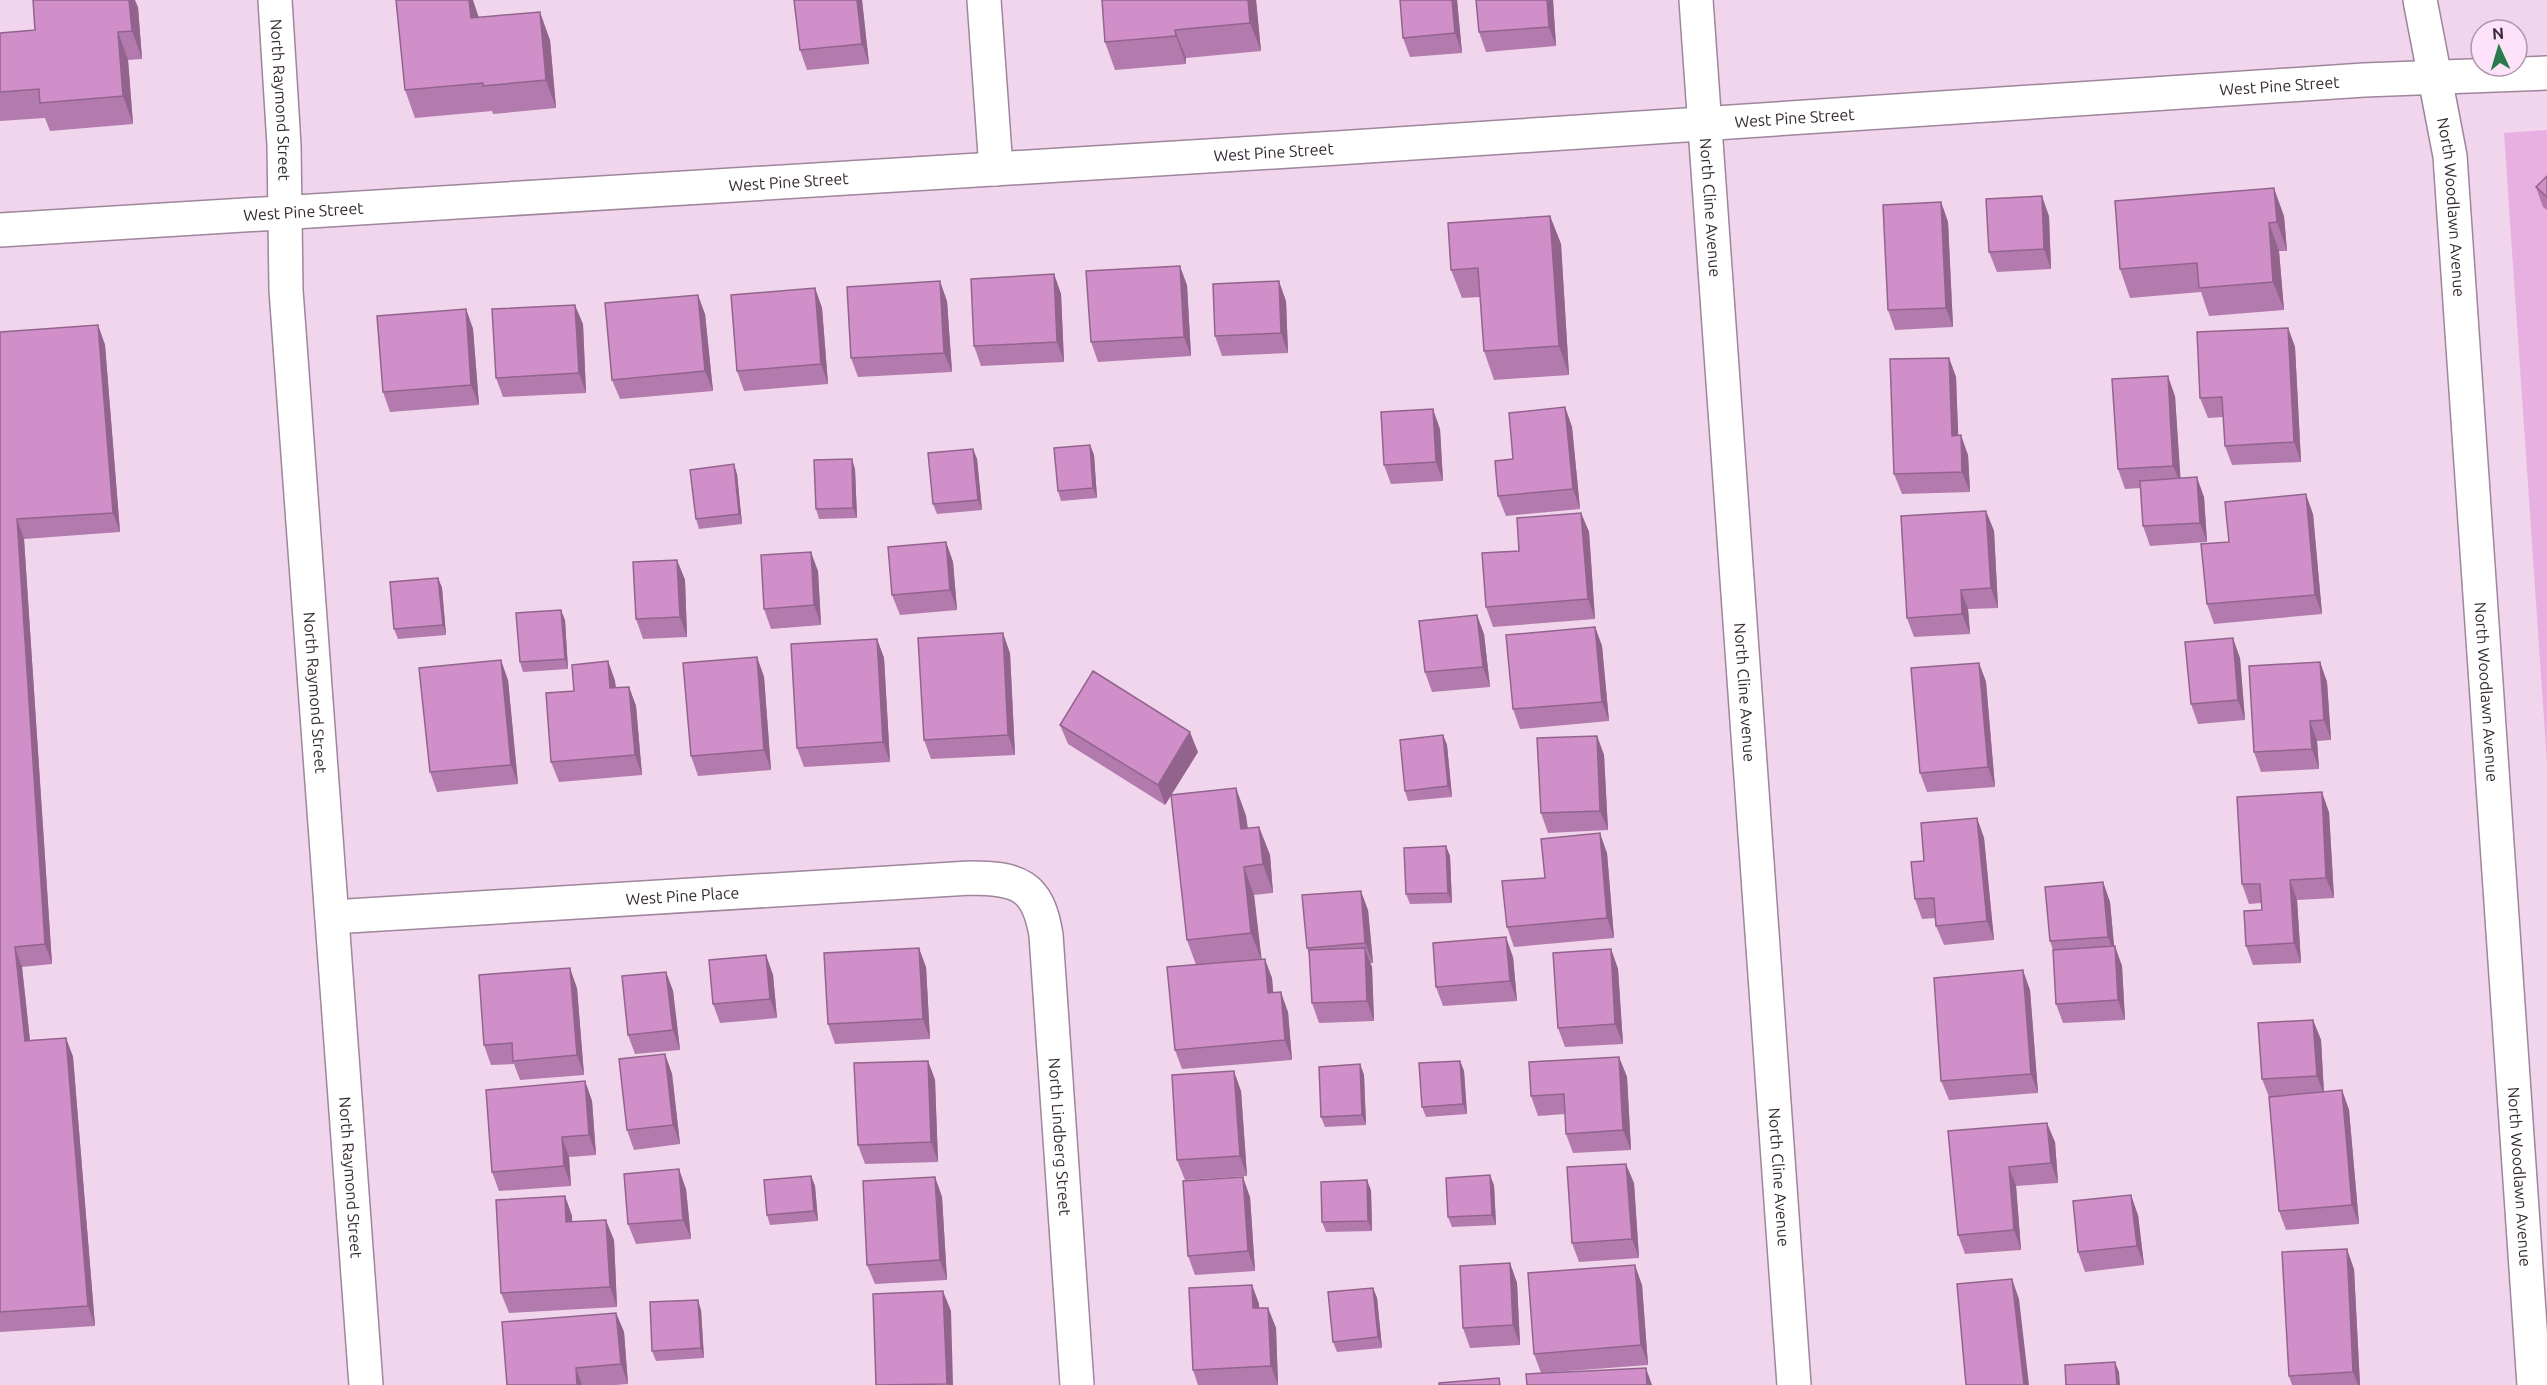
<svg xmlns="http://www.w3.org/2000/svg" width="2547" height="1385" viewBox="0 0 2547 1385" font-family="Ubuntu,sans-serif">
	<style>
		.green { fill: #e8afe1 }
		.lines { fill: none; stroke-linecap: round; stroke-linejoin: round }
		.minor-casing { stroke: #9e869b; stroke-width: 36 }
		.tertiary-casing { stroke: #9e869b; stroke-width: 36 }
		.minor { stroke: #fff; stroke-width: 33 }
		.tertiary { stroke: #fff; stroke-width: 33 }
		.wall { fill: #b37bad }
		.shaded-wall { fill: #92648d }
		.building { fill: #d08fc9; stroke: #92648d; stroke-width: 1.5 }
		.labels { text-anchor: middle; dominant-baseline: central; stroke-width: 5; stroke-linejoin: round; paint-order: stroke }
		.street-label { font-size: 16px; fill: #362b34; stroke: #fde2fa }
	</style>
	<rect width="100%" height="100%" fill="#f0d5ec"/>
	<path class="green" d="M2547 130V763L2504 133Z"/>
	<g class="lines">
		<g class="minor-casing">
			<g id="minor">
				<path id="s1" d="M275 0 284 145 286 290 366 1385"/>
				<path d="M984 0 996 169"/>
				<path id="s2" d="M2420 0 2450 156 2534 1385"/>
				<path id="s3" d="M0 230 1337 148 2364 80 2547 73"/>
				<path id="s4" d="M332 917 970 878C1018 878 1038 885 1046 935L1077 1385"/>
			</g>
		</g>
		<g class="tertiary-casing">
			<g id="tertiary">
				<path id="s5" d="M1696 0 1794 1385"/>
			</g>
		</g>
		<use href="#minor" class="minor"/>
		<use href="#tertiary" class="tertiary"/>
	</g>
	<path class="wall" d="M794 0H862L869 64 807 70 800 50Z
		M1256 0 1261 51 1186 58V64L1115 70 1105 42Z
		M1457 0 1462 53 1410 57 1403 38Z
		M1553 0 1556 46 1486 52 1479 32Z
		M138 7 142 59 128 60 133 124 50 131 45 118 0 121V33L35 30Z
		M478 15 479 17 550 40 556 108 493 114 492 111 415 118 405 90Z
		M2547 176V210L2543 207 2536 187Z
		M1941 202 1948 222 1953 327 1895 330 1888 310Z
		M1550 216 1561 244 1569 375 1494 380 1484 351 1480 297 1462 298 1451 270Z
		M2049 216 2051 269 1997 272 1989 252Z
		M2284 216 2287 251H2279L2284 310 2209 316 2201 292 2130 298 2120 269Z
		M1054 274 1061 294 1064 362 981 366 974 346Z
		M1187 285 1191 356 1098 362 1091 342Z
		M815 288 822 308 828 384 744 391 737 371Z
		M947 301 952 372 858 377 851 358Z
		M1286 301 1288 353 1222 356 1215 336Z
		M466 309 473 329 479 405 390 412 383 392Z
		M705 314 713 391 620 399 612 380Z
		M583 324 586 393 503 397 496 378Z
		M98 325 105 345 120 532 24 539 52 964 22 967 30 1040 66 1038 73 1057 95 1326 0 1332V332Z
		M2288 328 2295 347 2301 462 2232 465 2225 446 2223 417 2208 418 2200 398Z
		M1949 358 1956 377 1958 435 1968 455 1970 492 1902 494 1894 474Z
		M2175 396 2180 478 2204 497 2207 542 2150 546 2143 526 2141 488 2125 489 2118 469Z
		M1565 407 1572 427 1580 509 1506 516 1498 496 1513 459Z
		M1440 429 1443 481 1391 484 1384 465Z
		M1090 445 1094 455 1097 498 1061 501 1058 491Z
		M973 449 977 459 982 510 937 514 933 504Z
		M855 469 857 518 819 519 816 509Z
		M737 474 742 524 699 529 696 519Z
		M1986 511 1994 531 1998 608 1968 609 1970 634 1914 637 1907 618Z
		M1581 513 1589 532 1595 619 1493 627 1486 607Z
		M2313 514 2322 614 2214 624 2207 604 2229 542Z
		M946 542 953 562 957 610 900 615 892 595Z
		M677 560 685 580 687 637 643 639 636 619Z
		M818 571 821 625 771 629 764 609Z
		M438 578 442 588 446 635 398 639 394 629Z
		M565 620 568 669 523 672 520 662Z
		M1595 627 1602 646 1609 721 1520 729 1513 709Z
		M1484 634 1490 687 1432 692 1425 672Z
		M877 639 884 658 890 762 804 767 797 748Z
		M1010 653 1015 755 931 759 924 740Z
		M757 657 764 677 771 770 698 776 691 756Z
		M2240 658 2245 720 2198 724 2191 704Z
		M608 661 615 681 616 687H629L636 706 642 775 559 782 551 762 574 691Z
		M2320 662 2327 682 2331 740 2317 741 2319 769 2261 772 2254 752Z
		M1979 663 1986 682 1995 787 1927 792 1920 773Z
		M508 680 518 784 437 792 430 772Z
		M1060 725 1198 752 1165 805 1068 744Z
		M1443 735 1447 745 1452 797 1408 801 1405 791Z
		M1597 736 1604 755 1608 830 1548 833 1541 813Z
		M1236 788 1246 816 1248 828 1259 827 1270 855 1273 893 1254 895 1261 959 1272 978 1273 993 1288 1012 1292 1060 1182 1069 1175 1050 1196 965 1187 940Z
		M2329 812 2334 898 2297 900 2301 963 2253 965 2246 946 2262 910 2261 903 2249 904 2242 884Z
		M1977 818 1984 838 1994 940 1944 945 1936 926V918L1922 919 1915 899 1924 861Z
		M1446 846 1450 856 1452 903 1410 904 1406 894Z
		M1607 853 1614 938 1514 947 1507 927 1545 878Z
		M2103 882 2110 902 2114 946 2122 966 2125 1020 2063 1023 2056 1004 2053 950 2050 941Z
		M1368 910 1373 963H1370L1372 967 1374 1021 1319 1023 1312 1003 1310 956 1307 948Z
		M1611 949 1618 969 1623 1044 1565 1047 1558 1028Z
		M766 955 773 975 777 1018 720 1023 713 1004Z
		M1513 957 1517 1001 1443 1006 1436 987Z
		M926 967 930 1039 835 1044 828 1024Z
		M666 972 673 991 680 1050 635 1054 628 1035Z
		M577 988 584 1075 520 1080 514 1064 491 1065 484 1045Z
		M2030 990 2038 1093 1949 1100 1941 1081Z
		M2313 1020 2321 1040 2324 1092 2342 1090 2349 1110 2359 1224 2286 1230 2279 1211 2269 1097 2262 1079Z
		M665 1054 672 1074 680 1144 634 1150 627 1130Z
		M1619 1057 1627 1077 1631 1150 1573 1153 1566 1134 1565 1114 1538 1116 1531 1096Z
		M928 1061 935 1080 938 1162 865 1164 858 1145Z
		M1460 1061 1464 1071 1467 1114 1426 1117 1422 1107Z
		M1360 1064 1364 1075 1366 1125 1325 1127 1321 1117Z
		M585 1081 592 1101 596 1155 569 1157 571 1186 499 1191 492 1172Z
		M1241 1091 1247 1176 1185 1180 1177 1160Z
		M1948 1131 2055 1142 2058 1183 2016 1186 2021 1250 1965 1254 1958 1235Z
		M811 1176 815 1186 818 1221 770 1225 767 1215Z
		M935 1177 942 1197 947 1280 875 1284 867 1265Z
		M1634 1183 1639 1258 1579 1262 1572 1243Z
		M1494 1185 1496 1225 1452 1227 1448 1217Z
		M686 1189 691 1239 636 1244 628 1224Z
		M1371 1190 1372 1231 1326 1232 1322 1222Z
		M565 1196 572 1216V1222L614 1240 617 1307 509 1313 501 1293Z
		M1250 1197 1255 1271 1195 1275 1188 1256Z
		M2138 1215 2144 1265 2085 1272 2078 1252Z
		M1510 1263 1517 1283 1520 1345 1470 1348 1463 1328Z
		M2354 1269 2360 1385H2292L2289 1376Z
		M1252 1285 1259 1304V1308H1268L1276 1328 1278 1385H1198L1193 1370Z
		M1642 1285 1648 1365 1541 1373 1534 1354Z
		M1373 1288 1377 1298 1382 1348 1337 1352 1333 1342Z
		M701 1310 704 1358 656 1361 652 1351Z
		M616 1313 624 1332 628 1384 615 1385H507Z"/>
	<path class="shaded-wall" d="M129 0H135L138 7 142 59 132 31Z
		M469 0H473L478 15 481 46 471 18Z
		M857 0H862L869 64 862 44Z
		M1248 0H1256L1261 51 1250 23Z
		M1452 0H1457L1462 53 1455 33Z
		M1547 0H1553L1556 46 1549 27Z
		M540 12 550 40 556 108 546 80Z
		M1175 30 1186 58V64L1176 36Z
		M118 32 128 60 133 124 123 96Z
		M2274 188 2284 216 2287 251 2277 222Z
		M2042 196 2049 216 2051 269 2044 249Z
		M1941 202 1948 222 1953 327 1946 308Z
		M1550 216 1561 244 1569 375 1559 346Z
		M2269 223 2279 251 2284 310 2273 282Z
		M1180 266 1187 285 1191 356 1184 337Z
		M1054 274 1061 294 1064 362 1057 342Z
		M940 281 947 301 952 372 944 353Z
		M1279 281 1286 301 1288 353 1281 333Z
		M815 288 822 308 828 384 821 364Z
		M698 295 705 314 713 391 705 371Z
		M575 305 583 324 586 393 579 373Z
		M466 309 473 329 479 405 471 385Z
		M98 325 105 345 120 532 113 513Z
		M2288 328 2295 347 2301 462 2294 442Z
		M1949 358 1956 377 1959 455 1952 436Z
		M2168 376 2175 396 2181 485 2173 466Z
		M1565 407 1572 427 1580 509 1573 489Z
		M1433 409 1440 429 1443 481 1436 462Z
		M1961 435 1968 455 1970 492 1962 472Z
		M1090 445 1094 455 1097 498 1093 488Z
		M973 449 977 459 982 510 978 500Z
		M852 459 855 469 857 518 853 508Z
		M734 464 737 474 742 524 739 514Z
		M2197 477 2204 497 2207 542 2200 523Z
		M2306 494 2313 514 2322 614 2315 595Z
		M1986 511 1994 531 1998 608 1991 588Z
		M1581 513 1589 532 1595 619 1588 599Z
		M17 519 24 539 52 964 45 944Z
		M946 542 953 562 957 610 950 590Z
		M811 552 818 571 821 625 814 605Z
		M677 560 685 580 687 637 680 617Z
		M438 578 442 588 446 635 443 625Z
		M1961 590 1968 609 1970 634 1962 614Z
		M561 610 565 620 568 669 565 659Z
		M1477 615 1484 634 1490 687 1483 667Z
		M1595 627 1602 646 1609 721 1602 702Z
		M1003 633 1010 653 1015 755 1008 735Z
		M2233 638 2240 658 2245 720 2238 700Z
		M877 639 884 658 890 762 883 742Z
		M757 657 764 677 771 770 764 750Z
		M501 660 508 680 518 784 511 765Z
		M608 661 615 681 617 708 610 688Z
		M2320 662 2327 682 2331 740 2324 720Z
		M1979 663 1986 682 1995 787 1988 767Z
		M629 687 636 706 642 775 635 755Z
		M2310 721 2317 741 2319 769 2312 749Z
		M1190 732 1198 752 1165 805 1158 785Z
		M1443 735 1447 745 1452 797 1448 786Z
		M1597 736 1604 755 1608 830 1600 811Z
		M1236 788 1246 816 1251 858 1241 829Z
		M2322 792 2329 812 2334 898 2326 878Z
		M1977 818 1984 838 1994 940 1987 921Z
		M1259 827 1270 855 1273 893 1263 864Z
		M1600 833 1607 853 1614 938 1607 918Z
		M1446 846 1450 856 1452 903 1448 893Z
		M1244 867 1254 895 1262 962 1251 933Z
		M2290 880 2297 900 2301 963 2294 943Z
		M2103 882 2110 902 2115 956V946L2122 966 2125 1020 2118 1000 2115 956 2108 937Z
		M1361 891 1368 910 1373 963 1365 943Z
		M1506 937 1513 957 1517 1001 1510 981Z
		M15 947 22 967 32 1060 25 1041Z
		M919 948 926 967 930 1039 923 1019Z
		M1365 948 1372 967 1374 1021 1367 1001Z
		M1611 949 1618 969 1623 1044 1615 1024Z
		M766 955 773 975 777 1018 770 999Z
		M1265 959 1272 978 1275 1013 1268 993Z
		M570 968 577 988 584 1075 577 1055Z
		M2023 970 2030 990 2038 1093 2031 1074Z
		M666 972 673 991 680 1050 673 1030Z
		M1281 992 1288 1012 1292 1060 1285 1040Z
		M2313 1020 2321 1040 2324 1095 2317 1076Z
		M66 1038 73 1057 95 1326 88 1306Z
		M665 1054 672 1074 680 1144 673 1125Z
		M1619 1057 1627 1077 1631 1150 1623 1130Z
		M928 1061 935 1080 938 1162 931 1142Z
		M1460 1061 1464 1071 1467 1114 1463 1104Z
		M1360 1064 1364 1075 1366 1125 1362 1115Z
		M1234 1071 1241 1091 1247 1176 1240 1156Z
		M585 1081 592 1101 596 1155 589 1135Z
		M2342 1090 2349 1110 2359 1224 2352 1205Z
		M2047 1123 2055 1142 2058 1183 2051 1163Z
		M562 1137 569 1157 571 1186 564 1166Z
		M1626 1164 1634 1183 1639 1258 1632 1239Z
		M2009 1167 2016 1186 2021 1250 2014 1230Z
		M679 1169 686 1189 691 1239 683 1220Z
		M1490 1175 1494 1185 1496 1225 1492 1215Z
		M811 1176 815 1186 818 1221 814 1211Z
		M935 1177 942 1197 947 1280 940 1260Z
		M1243 1177 1250 1197 1255 1271 1248 1251Z
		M1367 1180 1371 1190 1372 1231 1368 1221Z
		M2131 1195 2138 1215 2144 1265 2137 1246Z
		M565 1196 572 1216 573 1242 566 1222Z
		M606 1220 614 1240 617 1307 610 1287Z
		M2347 1249 2354 1269 2360 1385H2358L2353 1372Z
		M1510 1263 1517 1283 1520 1345 1513 1325Z
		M1635 1265 1642 1285 1648 1365 1641 1345Z
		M2012 1279 2019 1299 2029 1385H2024Z
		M1252 1285 1259 1304 1260 1328 1253 1308Z
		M1373 1288 1377 1298 1382 1348 1378 1337Z
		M943 1291 951 1311 953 1385H947V1384Z
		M698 1300 701 1310 704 1358 701 1348Z
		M1268 1308 1276 1328 1278 1385 1271 1366Z
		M616 1313 624 1332 628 1384 621 1364Z
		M2115 1362 2119 1372 2120 1385H2117Z
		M576 1368 582 1385H577Z
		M1646 1368 1652 1385H1647Z"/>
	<path class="building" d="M33 0H129L132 31 118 32 123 96 40 103 39 89 0 92V33L35 30Z
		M396 0H469L471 18 540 12 546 80 483 86V83L405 90Z
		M794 0H857L862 44 800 50Z
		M1102 0H1248L1250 23 1175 30 1176 36 1105 42Z
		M1400 0H1452L1455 33 1403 38Z
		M1476 0H1547L1549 27 1479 32Z
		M2547 176V197L2536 187Z
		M2274 188 2277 222 2269 223 2273 282 2199 288 2197 263 2120 269 2115 201Z
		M2042 196 2044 249 1989 252 1986 199Z
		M1941 202 1946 308 1888 310 1883 205Z
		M1550 216 1559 346 1484 351 1478 268 1451 270 1448 223Z
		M1180 266 1184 337 1091 342 1086 271Z
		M1054 274 1057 342 974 346 971 279Z
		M940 281 944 353 851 358 847 287Z
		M1279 281 1281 333 1215 336 1213 284Z
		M815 288 821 364 737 371 731 295Z
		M698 295 705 371 612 380 605 303Z
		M575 305 579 373 496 378 492 309Z
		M466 309 471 385 383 392 377 316Z
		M98 325 113 513 17 519 45 944 15 947 25 1041 66 1038 88 1306 0 1312V332Z
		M2288 328 2294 442 2225 446 2222 397 2200 398 2197 332Z
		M1949 358 1952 436 1961 435 1962 472 1894 474 1890 359Z
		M2168 376 2173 466 2118 469 2112 379Z
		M1565 407 1573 489 1498 496 1495 461 1513 459 1509 413Z
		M1433 409 1436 462 1384 465 1381 412Z
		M1090 445 1093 488 1058 491 1054 448Z
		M973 449 978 500 933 504 928 453Z
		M852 459 853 508 816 509 814 460Z
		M734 464 739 514 696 519 690 470Z
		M2197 477 2200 523 2143 526 2140 481Z
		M2306 494 2315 595 2207 604 2201 544 2229 542 2225 502Z
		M1986 511 1991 588 1961 590 1962 614 1907 618 1901 516Z
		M1581 513 1588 599 1486 607 1482 553 1519 551 1517 518Z
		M946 542 950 590 892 595 888 547Z
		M811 552 814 605 764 609 761 555Z
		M677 560 680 617 636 619 633 562Z
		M438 578 443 625 394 629 390 582Z
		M561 610 565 659 520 662 516 613Z
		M1477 615 1483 667 1425 672 1419 621Z
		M1595 627 1602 702 1513 709 1506 635Z
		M1003 633 1008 735 924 740 918 638Z
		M2233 638 2238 700 2191 704 2185 642Z
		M877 639 883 742 797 748 791 644Z
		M757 657 764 750 691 756 683 663Z
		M501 660 511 765 430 772 419 668Z
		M608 661 610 688 629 687 635 755 551 762 546 693 574 691 572 665Z
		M2320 662 2324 720 2310 721 2312 749 2254 752 2249 666Z
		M1979 663 1988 767 1920 773 1911 668Z
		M1093 671 1190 732 1158 785 1060 725Z
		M1443 735 1448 786 1405 791 1400 740Z
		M1597 736 1600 811 1541 813 1537 738Z
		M1236 788 1241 829 1259 827 1263 864 1244 867 1251 933 1187 940 1171 795Z
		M2322 792 2326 878 2290 880 2294 943 2246 946 2244 911 2262 910 2260 884H2242L2237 797Z
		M1977 818 1987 921 1936 926 1934 898 1915 899 1911 862 1924 861 1921 823Z
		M1600 833 1607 918 1507 927 1502 881 1545 878 1541 839Z
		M1446 846 1448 893 1406 894 1404 848Z
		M2103 882 2108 937 2050 941 2045 887Z
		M1361 891 1365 943 1307 948 1302 895Z
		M1506 937 1510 981 1436 987 1433 943Z
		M2115 946 2118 1000 2056 1004 2053 950Z
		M919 948 923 1019 828 1024 824 953Z
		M1365 948 1367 1001 1312 1003 1309 950Z
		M1611 949 1615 1024 1558 1028 1553 953Z
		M766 955 770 999 713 1004 709 960Z
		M1265 959 1268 993 1281 992 1285 1040 1175 1050 1167 967Z
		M570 968 577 1055 513 1061 512 1043 484 1045 479 975Z
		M2023 970 2031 1074 1941 1081 1934 978Z
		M666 972 673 1030 628 1035 622 976Z
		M2313 1020 2317 1076 2262 1079 2258 1023Z
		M665 1054 673 1125 627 1130 619 1059Z
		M1619 1057 1623 1130 1566 1134 1564 1094 1531 1096 1529 1062Z
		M928 1061 931 1142 858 1145 854 1063Z
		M1460 1061 1463 1104 1422 1107 1419 1063Z
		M1360 1064 1362 1115 1321 1117 1319 1067Z
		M1234 1071 1240 1156 1177 1160 1172 1075Z
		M585 1081 589 1135 562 1137 564 1166 492 1172 486 1090Z
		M2342 1090 2352 1205 2279 1211 2269 1097Z
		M2047 1123 2051 1163 2009 1167 2014 1230 1958 1235 1948 1131Z
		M1626 1164 1632 1239 1572 1243 1567 1167Z
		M679 1169 683 1220 628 1224 624 1174Z
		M1490 1175 1492 1215 1448 1217 1446 1178Z
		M811 1176 814 1211 767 1215 764 1180Z
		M935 1177 940 1260 867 1265 863 1181Z
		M1243 1177 1248 1251 1188 1256 1183 1181Z
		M1367 1180 1368 1221 1322 1222 1321 1182Z
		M2131 1195 2137 1246 2078 1252 2073 1201Z
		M565 1196 566 1222 606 1220 610 1287 501 1293 496 1200Z
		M2347 1249 2353 1372 2289 1376 2282 1252Z
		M1510 1263 1513 1325 1463 1328 1460 1266Z
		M1635 1265 1641 1345 1534 1354 1528 1273Z
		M2012 1279 2024 1385H1966L1957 1284Z
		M1252 1285 1253 1308H1268L1271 1366 1193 1370 1189 1288Z
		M1373 1288 1378 1337 1333 1342 1328 1292Z
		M943 1291 947 1384 876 1385 873 1294Z
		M698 1300 701 1348 652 1351 650 1302Z
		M616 1313 621 1364 576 1368 577 1385H507L502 1322Z
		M2115 1362 2117 1385H2066L2065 1365Z
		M1646 1368 1647 1385H1527L1526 1374Z
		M1499 1378 1500 1385H1439V1383Z"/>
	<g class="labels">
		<g class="street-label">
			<text stroke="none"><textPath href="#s3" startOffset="2284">West Pine Street</textPath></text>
			<text stroke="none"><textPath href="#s1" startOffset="100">North Raymond Street</textPath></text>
			<text stroke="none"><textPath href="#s3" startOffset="1798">West Pine Street</textPath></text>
			<text stroke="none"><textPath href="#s3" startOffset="1276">West Pine Street</textPath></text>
			<text stroke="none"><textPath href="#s3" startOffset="790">West Pine Street</textPath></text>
			<text stroke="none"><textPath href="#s2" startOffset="210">North Woodlawn Avenue</textPath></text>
			<text stroke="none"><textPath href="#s5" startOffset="208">North Cline Avenue</textPath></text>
			<text stroke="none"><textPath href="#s3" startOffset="304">West Pine Street</textPath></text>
			<text stroke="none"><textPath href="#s2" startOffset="696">North Woodlawn Avenue</textPath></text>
			<text stroke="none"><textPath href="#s5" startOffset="694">North Cline Avenue</textPath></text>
			<text stroke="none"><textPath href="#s1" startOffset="694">North Raymond Street</textPath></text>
			<text stroke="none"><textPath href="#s4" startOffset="351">West Pine Place</textPath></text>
			<text stroke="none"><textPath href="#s4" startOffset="950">North Lindberg Street</textPath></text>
			<text stroke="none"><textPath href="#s2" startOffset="1182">North Woodlawn Avenue</textPath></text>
			<text stroke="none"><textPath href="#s1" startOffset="1180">North Raymond Street</textPath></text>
			<text stroke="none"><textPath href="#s5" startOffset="1180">North Cline Avenue</textPath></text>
		</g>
	</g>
	<g transform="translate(2499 48) rotate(356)"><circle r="28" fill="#fde2fa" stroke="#ad99ab" stroke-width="1.5"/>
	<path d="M0-4.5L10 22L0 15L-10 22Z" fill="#287b4d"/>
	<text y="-9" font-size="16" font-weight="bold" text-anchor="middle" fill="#362b34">N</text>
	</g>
</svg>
